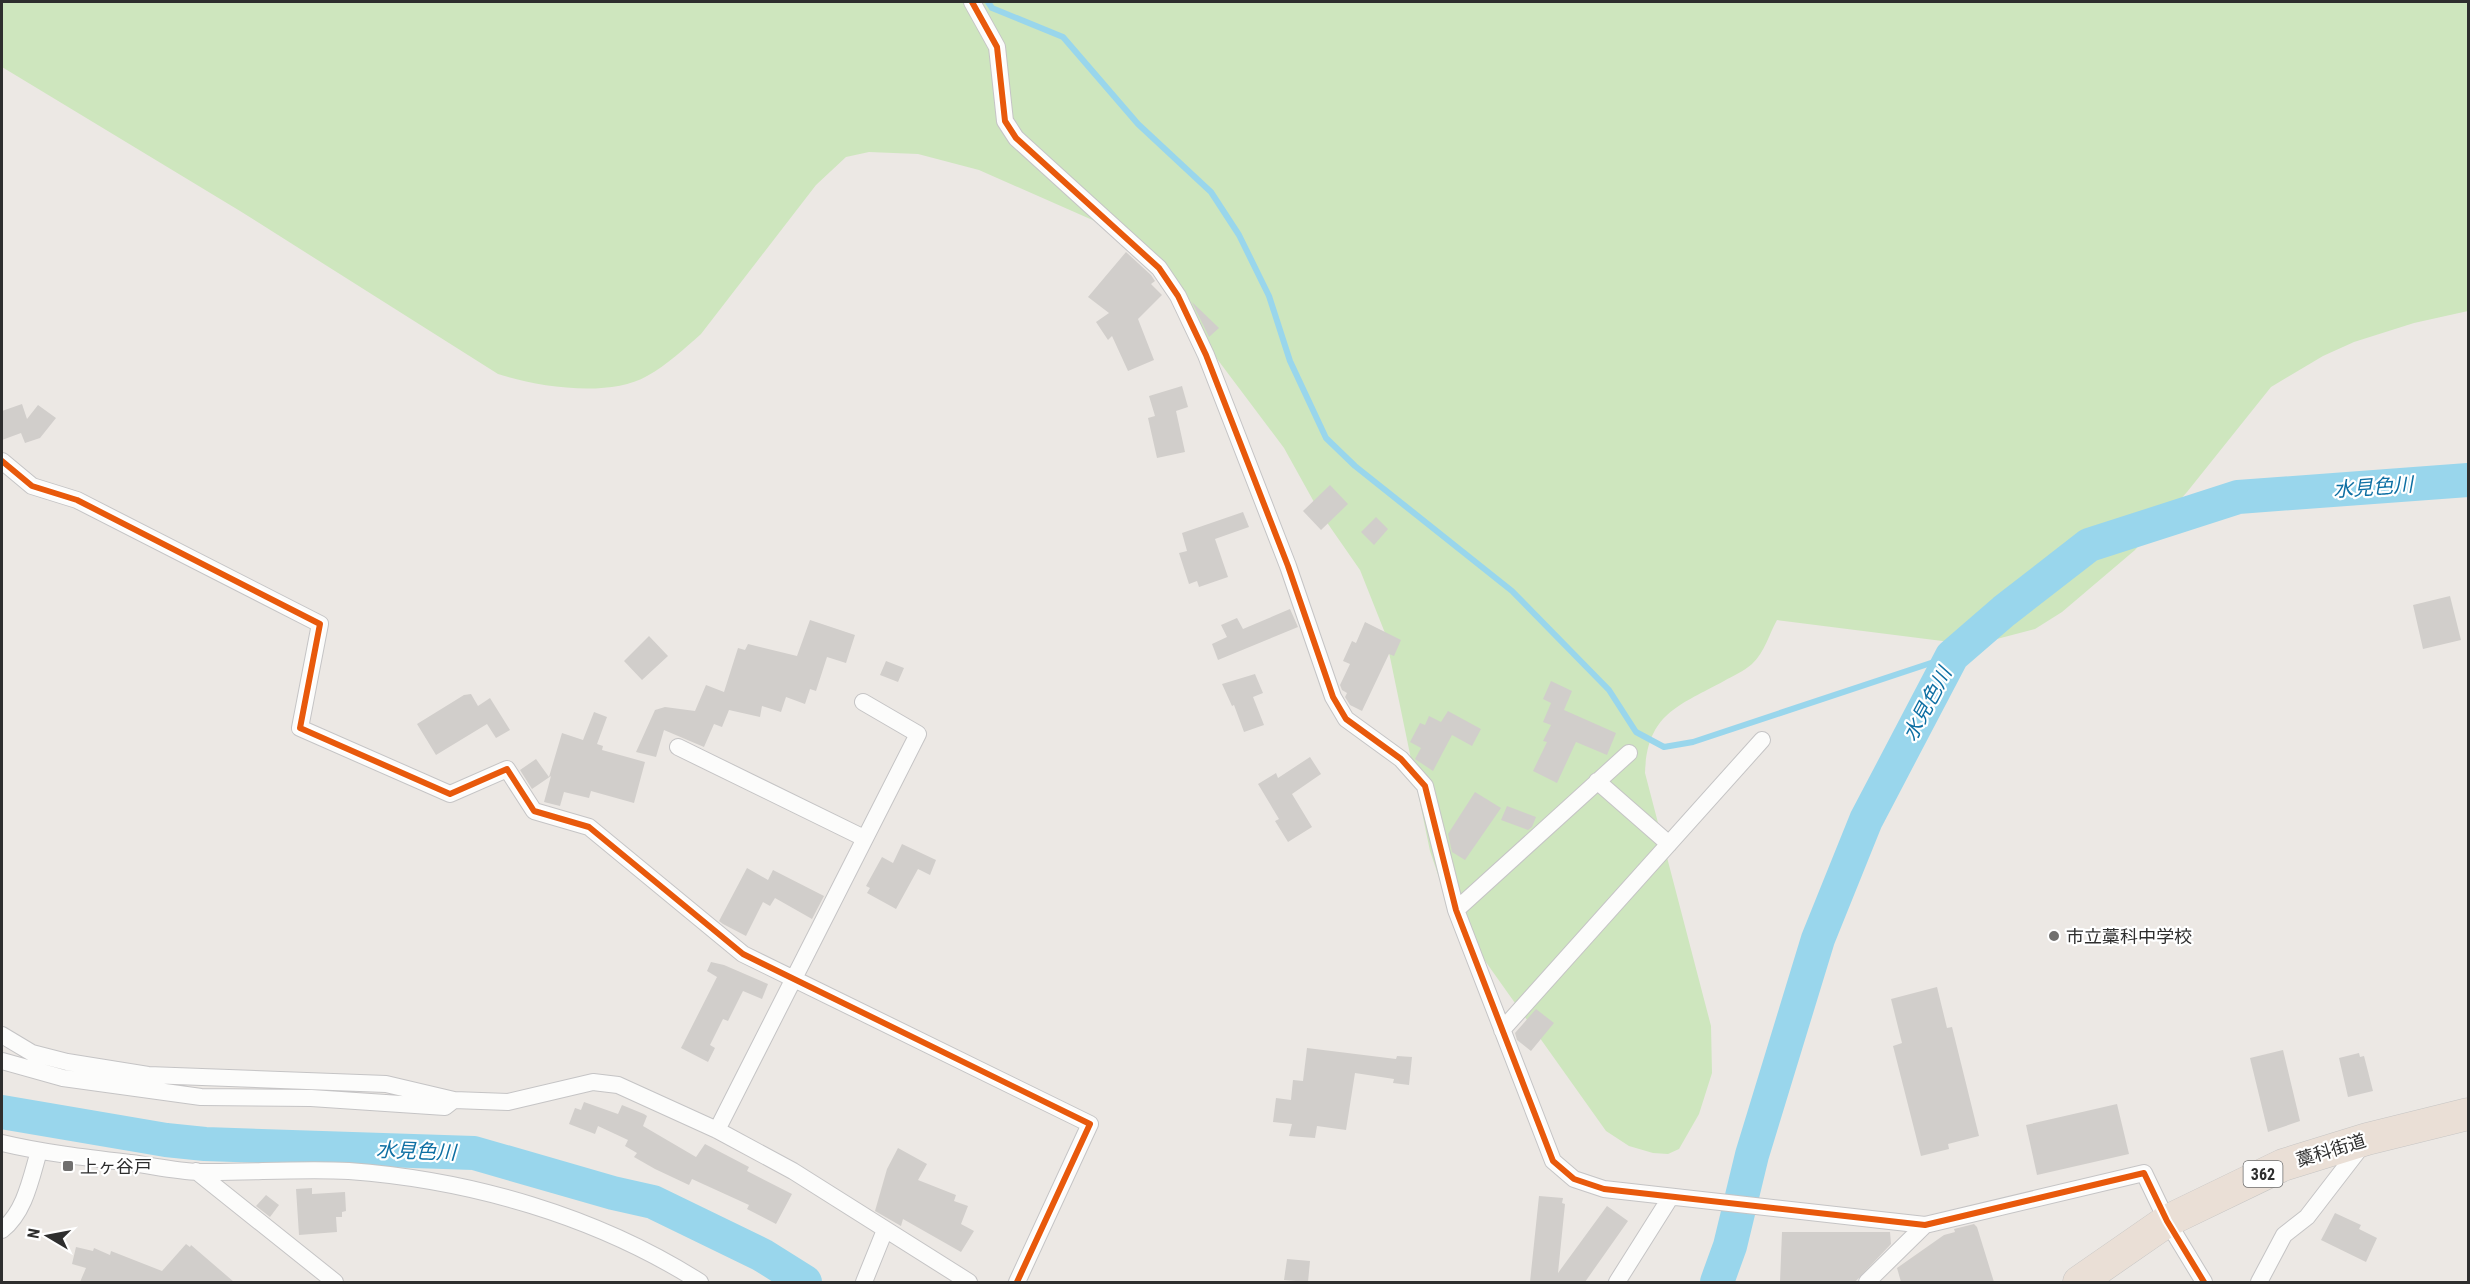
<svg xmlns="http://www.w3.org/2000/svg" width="2470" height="1284" viewBox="0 0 2470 1284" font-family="'Roboto Condensed','Noto Sans JP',sans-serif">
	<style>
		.green { fill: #cee6be }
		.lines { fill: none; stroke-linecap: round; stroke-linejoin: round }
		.stream { stroke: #99d6ec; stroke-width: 6 }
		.river { stroke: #99d6ec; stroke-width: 34 }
		.building { fill: #d1cecb }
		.street-casing { stroke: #c5c4c5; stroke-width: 18 }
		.highway-casing { stroke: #c6c5c4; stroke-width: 33 }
		.street { stroke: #fcfcfb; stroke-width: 16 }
		.highway { stroke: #eadfd6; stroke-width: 32 }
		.cycleway-casing { stroke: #fff; stroke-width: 10 }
		.cycleway { stroke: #e8590c; stroke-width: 6 }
		.poi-dot { fill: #706f6e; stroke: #fff; stroke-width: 2 }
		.labels { text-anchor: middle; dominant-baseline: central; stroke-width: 4.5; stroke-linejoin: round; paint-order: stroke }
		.shield { fill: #fff; stroke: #6d6d6d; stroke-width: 1.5 }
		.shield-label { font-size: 16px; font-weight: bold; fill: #2e2e2e }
		.poi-label { font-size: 18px; fill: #2e2e2e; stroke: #fff; text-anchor: start }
		.street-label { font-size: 18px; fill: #2e2e2e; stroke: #fff }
		.water-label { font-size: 20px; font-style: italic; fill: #0d6fa3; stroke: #fff }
	</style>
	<rect width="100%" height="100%" fill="#ece8e4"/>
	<path class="green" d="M2 2H2468V311L2414 323 2354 342 2323 356 2271 387 2187 492 2135 550 2062 612 2035 629 1974 645 1777 620C1769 634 1765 652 1752 664 1744 671 1733 676 1724 681 1678 706 1647 714 1645 773L1711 1026 1712 1073 1699 1114 1679 1149 1668 1154 1653 1153 1629 1146 1606 1131 1451 913 1430 851 1385 633 1360 570 1319 511 1284 448 1136 251 1097 222 979 170 918 154 869 152 846 157 816 185 701 334C684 349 667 365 647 376 609 398 538 387 498 374L240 211 2 67Z"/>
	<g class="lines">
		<path class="stream" d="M988 2 992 8 1063 37 1138 124 1211 192 1239 235 1269 296 1290 361 1326 438 1355 466 1512 591 1609 690 1636 732 1664 747 1693 742 1952 656"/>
		<path class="river" d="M2 1112 166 1140 205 1144 474 1153 613 1193 653 1202 762 1255 805 1282
			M1717 1282 1730 1246 1752 1155 1818 939 1866 820 1952 656 2004 611 2089 545 2238 497 2468 480"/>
	</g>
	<path class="building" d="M1126 252 1151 275 1155 281 1151 284 1162 295 1138 319 1154 360 1128 371 1112 336 1108 340 1096 322 1109 313 1088 297Z
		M1192 302 1219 328 1209 337Z
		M1182 386 1188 407 1176 411 1185 452 1157 458 1148 418 1155 416 1149 396Z
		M22 404 27 419 38 405 56 418 40 438 25 443 21 433 2 440V411Z
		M1330 485 1348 504 1321 530 1303 511Z
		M1243 512 1249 527 1215 539 1228 577 1199 587 1197 581 1189 584 1179 553 1187 551 1182 533Z
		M1376 517 1388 529 1374 545 1361 532Z
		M2450 596 2461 640 2423 649 2413 605Z
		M1290 609 1298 627 1218 660 1212 644 1227 637 1221 625 1237 618 1243 629Z
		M810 620 855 635 846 663 827 657 816 691 810 689 805 704 786 697 781 712 762 706 760 717 729 710 722 727 714 724 704 747 664 730 656 757 636 752 655 710 665 707 695 711 706 685 724 692 738 648 745 650 748 644 797 656Z
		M1365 622 1401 640 1394 656 1389 654 1362 711 1350 705 1345 697 1347 693 1342 690 1340 685 1350 664 1343 661 1352 641 1356 643Z
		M649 636 668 656 642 680 624 661Z
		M886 661 904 668 898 682 880 675Z
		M1255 674 1263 693 1253 697 1264 725 1244 732 1234 705 1232 706 1222 684Z
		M1551 681 1572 691 1564 710 1616 733 1607 755 1576 742 1557 783 1533 771 1547 742 1543 741 1551 725 1543 722 1551 703 1543 699Z
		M471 694 478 706 490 698 510 730 496 738 487 724 436 755 417 724 464 695Z
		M1448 711 1481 729 1472 746 1452 735 1433 771 1415 759 1421 748 1410 742 1420 723 1425 725 1429 716 1441 722Z
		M594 712 607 717 597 744 603 746 602 750 645 762 634 803 591 791 589 798 564 792 560 806 544 802 551 776 532 789 520 770 536 759 549 777 562 733 583 740Z
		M1310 757 1321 774 1292 794 1312 827 1288 842 1275 821 1279 819 1258 784 1276 773 1278 778Z
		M1475 792 1501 808 1465 860 1452 852 1448 834Z
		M1507 806 1536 817 1532 827 1528 830 1501 820Z
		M902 844 936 860 930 875 918 869 896 909 867 893 870 888 866 886 882 857 893 863Z
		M747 868 768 880 773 870 824 896 812 919 775 898 770 906 763 902 746 936 723 924 719 921Z
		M711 962 724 965 768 984 762 999 743 991 728 1021 723 1019 710 1045 715 1048 708 1062 681 1048 717 977 707 971Z
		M1937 987 1947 1028 1952 1027 1979 1136 1948 1144 1949 1149 1921 1156 1893 1046 1902 1043 1891 999Z
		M1536 1009 1554 1023 1531 1051 1517 1040 1515 1033Z
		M1307 1048 1396 1059 1397 1056 1412 1057 1409 1085 1393 1083 1394 1079 1355 1073 1346 1130 1317 1126 1315 1138 1289 1136 1292 1124 1273 1122 1276 1098 1291 1100 1293 1080 1303 1081Z
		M2283 1050 2300 1121 2268 1132 2250 1058Z
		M2359 1053 2360 1057 2364 1056 2373 1091 2348 1097 2339 1058Z
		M584 1102 618 1114 622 1105 644 1114 647 1116 643 1126 696 1157 705 1144 749 1167 747 1171 792 1194 776 1224 747 1209 749 1205 692 1179 689 1185 655 1169 634 1157 637 1153 625 1146 628 1140 598 1126 595 1134 569 1124 575 1108 581 1110Z
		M2117 1104 2129 1154 2037 1175 2026 1125Z
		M898 1148 927 1164 918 1180 956 1195 954 1201 968 1206 961 1224 974 1231 961 1252 903 1219 901 1226 875 1211 887 1169Z
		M312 1188V1194L345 1192 346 1211 342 1212V1217H336L337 1232 299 1235 296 1189Z
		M266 1195 279 1205 270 1217 256 1206Z
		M1539 1196 1563 1198 1562 1203 1565 1204 1558 1273 1607 1206 1628 1221 1585 1282H1530Z
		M2335 1213 2361 1225 2359 1229 2377 1238 2366 1262 2321 1240Z
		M1974 1224 1977 1227 1994 1282H1901L1897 1268 1944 1235 1955 1232 1954 1229Z
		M1782 1232H1890L1891 1244 1855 1282H1780Z
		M186 1244 190 1247 191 1245 234 1282H80L86 1268 72 1264 76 1247 93 1251 94 1248 110 1255 111 1251 162 1271Z
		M1287 1259 1310 1261 1308 1282 1284 1280Z"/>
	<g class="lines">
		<g class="street-casing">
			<path id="street" d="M972 2 997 47 1005 121 1016 138 1159 268 1178 296 1206 355 1288 566 1333 697 1346 719 1401 759 1425 786 1456 910 1553 1161 1574 1179 1604 1189 1925 1225 2144 1173 2167 1221 2204 1282
				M2 461 32 486 77 500 320 624 300 728 450 794 507 769 534 811 589 827 743 954 1090 1124 1017 1282
				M678 747 864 838
				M1597 781 1669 844
				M1456 910 1629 753
				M1502 1030 1762 740
				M2 1035 32 1053 67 1062 148 1075 386 1084 454 1100
				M2 1061 63 1078 201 1097 311 1098 445 1107 454 1100 508 1102 593 1082 618 1085 717 1130 793 1171 969 1282
				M717 1130 918 734 863 702
				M2 1143C44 1153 88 1158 131 1163 154 1166 176 1171 199 1172 248 1173 299 1168 349 1171 471 1180 596 1216 700 1282
				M196 1171 335 1282
				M2 1230C25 1212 31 1178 39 1151
				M864 1282 885 1230
				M1617 1282 1670 1198
				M1867 1282 1925 1225
				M2259 1282 2284 1235 2307 1217 2364 1143"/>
		</g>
		<g class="highway-casing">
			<path id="highway" d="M2079 1282 2167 1221 2283 1165 2367 1139 2468 1114"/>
		</g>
		<use href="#street" class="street"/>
		<use href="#highway" class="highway"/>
		<g class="cycleway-casing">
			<path id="cycleway" d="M972 2 997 47 1005 121 1016 138 1159 268 1178 296 1206 355 1288 566 1333 697 1346 719 1401 759 1425 786 1456 910 1553 1161 1574 1179 1604 1189 1925 1225 2144 1173 2167 1221 2204 1282
				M2 461 32 486 77 500 320 624 300 728 450 794 507 769 534 811 589 827 743 954 1090 1124 1017 1282"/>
		</g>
		<use href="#cycleway" class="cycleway"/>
	</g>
	<g class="poi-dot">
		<circle cx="2054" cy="936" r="6"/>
		<rect x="62" y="1160" width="12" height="12" rx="3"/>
	</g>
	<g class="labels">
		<rect class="shield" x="2243.5" y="1161" width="39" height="26" rx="4.5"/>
		<g class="shield-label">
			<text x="2263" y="1174">362</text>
		</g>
		<g class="poi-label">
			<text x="2066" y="936">市立藁科中学校</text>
			<text x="80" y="1166">上ヶ谷戸</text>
		</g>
		<g class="street-label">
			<text transform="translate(2331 1150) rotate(-17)">藁科街道</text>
		</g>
		<g class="water-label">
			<text transform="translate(2373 487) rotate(-4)">水見色川</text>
			<text transform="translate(1927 704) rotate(-62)">水見色川</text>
			<text transform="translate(416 1151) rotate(2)">水見色川</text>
		</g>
	</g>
	<rect width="2470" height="1284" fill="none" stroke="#2e2e2e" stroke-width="6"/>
	<g transform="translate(48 1236) rotate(280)" stroke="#ffffff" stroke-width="4.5" paint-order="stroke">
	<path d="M0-4.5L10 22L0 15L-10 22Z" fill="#2e2e2e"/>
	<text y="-9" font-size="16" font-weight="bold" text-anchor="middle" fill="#2e2e2e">N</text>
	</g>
</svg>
